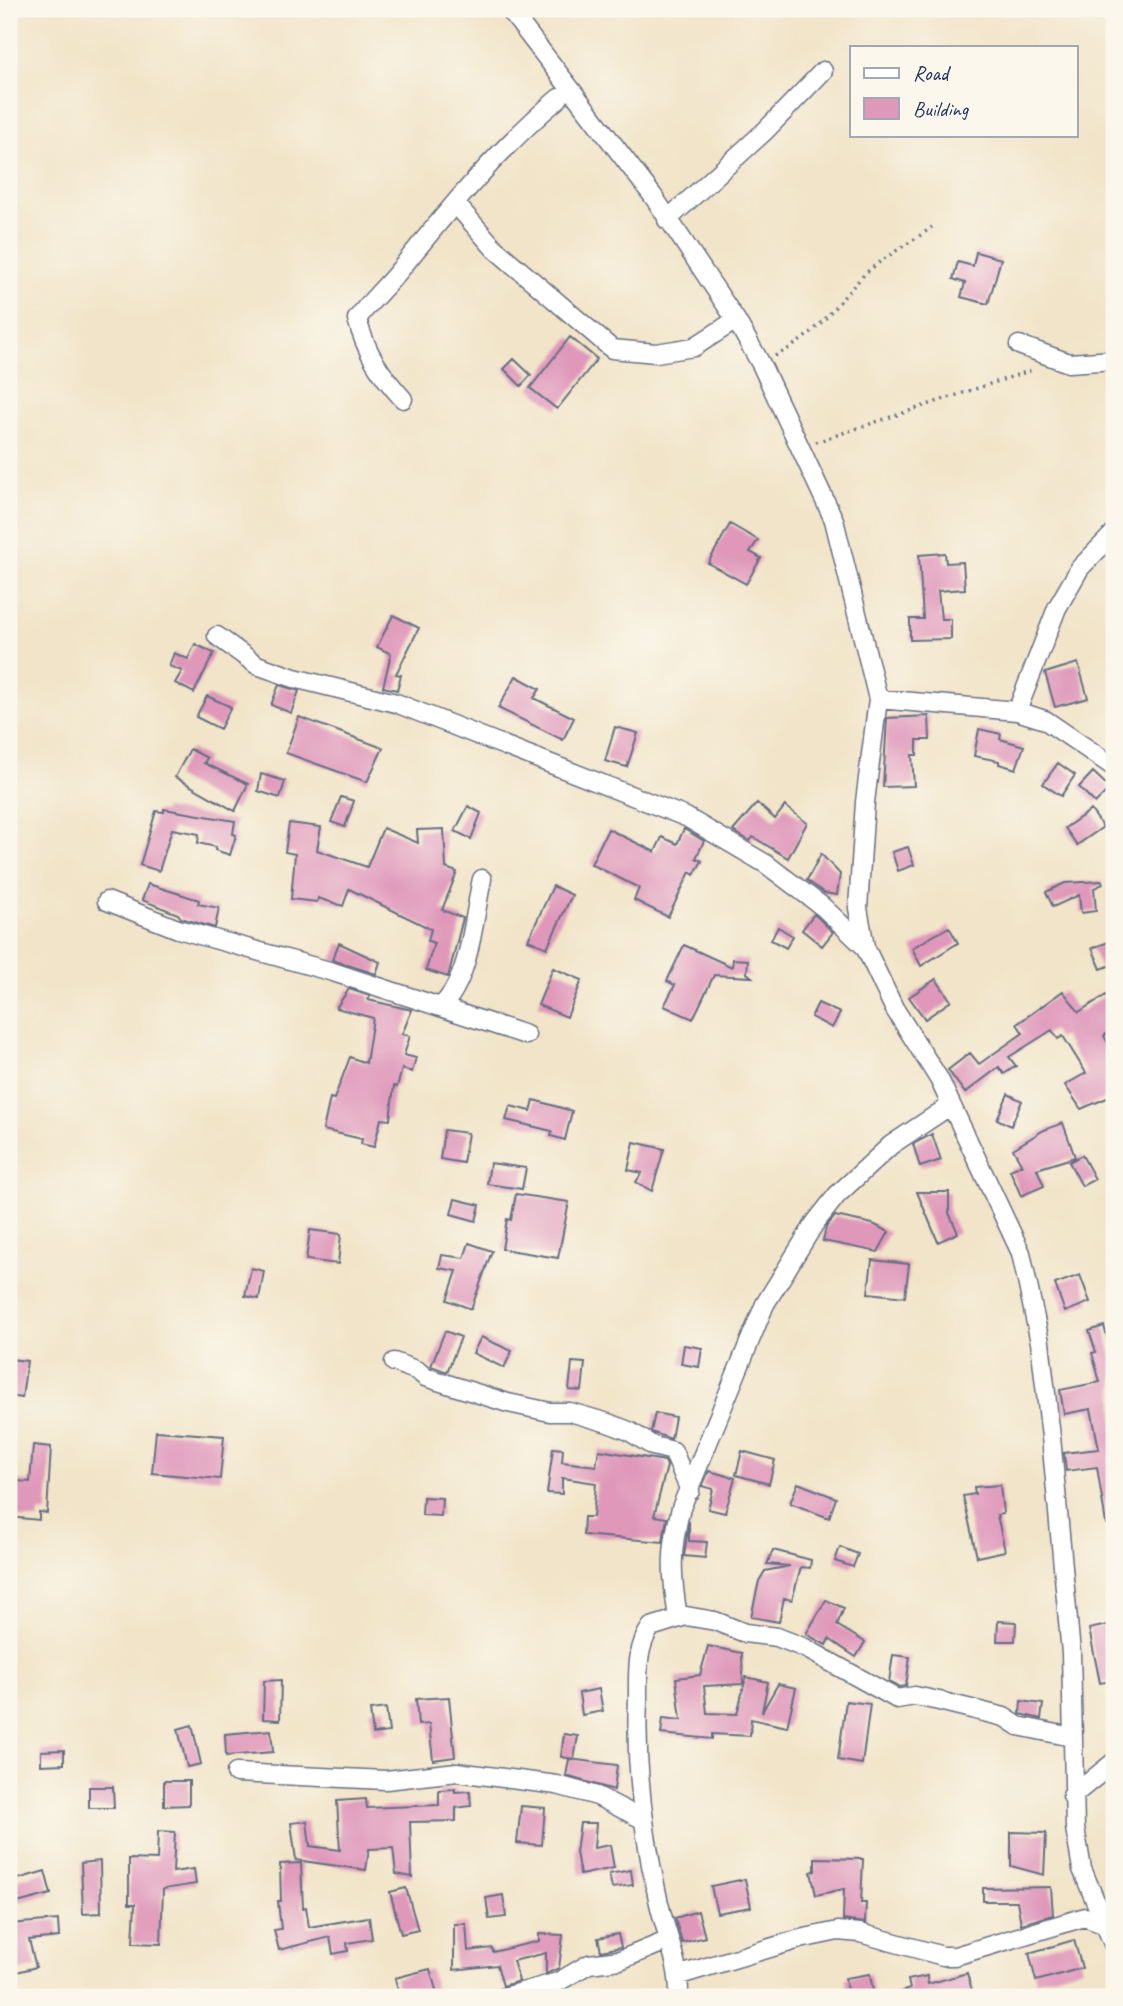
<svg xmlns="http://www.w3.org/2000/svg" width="1123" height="2006" viewBox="0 0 1123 2006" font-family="Caveat,sans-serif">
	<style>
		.building { fill: #df97ba }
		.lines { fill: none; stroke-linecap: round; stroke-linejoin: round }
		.street-casing { stroke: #666e83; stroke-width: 21 }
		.path { stroke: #666e83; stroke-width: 3.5; stroke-dasharray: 2 5; stroke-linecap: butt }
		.street { stroke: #fff; stroke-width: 18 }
	</style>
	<rect width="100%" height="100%" fill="#fbf7ec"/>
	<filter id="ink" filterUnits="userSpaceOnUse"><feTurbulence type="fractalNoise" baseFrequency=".0143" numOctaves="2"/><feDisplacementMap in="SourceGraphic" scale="14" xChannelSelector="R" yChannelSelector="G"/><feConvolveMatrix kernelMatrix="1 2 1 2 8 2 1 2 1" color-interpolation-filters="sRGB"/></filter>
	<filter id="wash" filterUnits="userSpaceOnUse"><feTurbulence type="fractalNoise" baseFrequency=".00686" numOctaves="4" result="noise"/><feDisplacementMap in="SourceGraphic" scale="28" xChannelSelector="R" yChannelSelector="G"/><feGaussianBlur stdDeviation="1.57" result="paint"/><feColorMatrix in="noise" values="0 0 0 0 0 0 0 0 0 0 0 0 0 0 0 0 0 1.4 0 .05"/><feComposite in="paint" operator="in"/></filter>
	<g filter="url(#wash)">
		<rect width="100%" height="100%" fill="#f1e4c8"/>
		<g id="blocks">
			<path class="building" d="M976 252 1001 259 988 304 961 297 965 283 953 279 958 262 973 266Z
				M570 337 597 359 557 409 530 388Z
				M514 359 531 375 521 386 504 369Z
				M730 524 758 540 750 552 761 558 746 584 708 563Z
				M945 553 946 563 963 562 965 589 938 591 941 619H951V639L910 640V619H923L919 555Z
				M393 615 419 628 396 674 401 675 397 690 383 687 391 654 377 647Z
				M195 644 214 653 194 693 175 683 182 671 169 666 174 653 188 659Z
				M1078 663 1088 698 1055 707 1045 673Z
				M516 676 540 689 534 698 574 718 563 740 498 708Z
				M279 685 299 691 291 713 271 705Z
				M207 696 231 707 220 729 196 717Z
				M929 716 930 740H917V755H912L914 786 883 787 887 718Z
				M299 717 383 748 367 782 286 753Z
				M615 727 638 733 627 767 605 761Z
				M979 729 1001 734 1000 739 1024 746 1016 769 999 764V761L974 756Z
				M190 749 207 758 204 763 248 784 235 811 175 777Z
				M1058 763 1075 775 1061 796 1043 784Z
				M1093 772 1110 788 1095 803 1079 787Z
				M261 774 285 781 280 798 258 791Z
				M341 797 354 801 345 827 331 822Z
				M757 803 775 819 785 806 807 823 788 858 753 837 750 841 733 831Z
				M468 806 481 813 471 839 455 831Z
				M164 809 235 821 233 834 236 835 230 855 215 850 216 847 198 843 199 834 172 829 159 871 140 865 156 811 164 812Z
				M1091 810 1103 827 1077 845 1065 828Z
				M289 823 321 827 317 850 367 867 383 828 418 843 417 830 444 829 446 868 457 872 442 910 463 918 448 977 426 970 434 943 428 941 431 929 349 889 343 906 318 898 317 902 291 899 295 854 285 852Z
				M608 829 655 852 662 837 677 844 684 829 704 841 696 858 702 861 694 875 690 872 668 917 634 900 639 888 591 864Z
				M908 847 914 865 898 871 892 852Z
				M821 854 840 874 837 895 824 893 807 880Z
				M1102 881 1103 884 1094 888 1096 911 1081 913 1079 895 1053 907 1046 892 1065 883Z
				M148 884 199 900 198 904 219 908 215 928 181 918 178 914 142 900Z
				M553 886 572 895 547 948 528 940Z
				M814 914 833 932 822 946 802 930Z
				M778 927 793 936 786 948 771 940Z
				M949 927 958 943 921 966 912 948Z
				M1114 940V964L1101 969 1092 948Z
				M339 943 380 962 376 974 332 960Z
				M684 945 732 967 733 959 748 960 747 973 752 977 714 975 693 1019 664 1006 675 985 667 981Z
				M553 968 582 980 567 1017 538 1005Z
				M936 979 951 1001 925 1019 909 997Z
				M349 989 370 996 368 1000 412 1010 402 1034 410 1036 404 1055 416 1058 412 1072 402 1069 397 1087 394 1086 390 1120 381 1119 374 1147 361 1144 362 1139 323 1130 330 1098 334 1099 350 1057 366 1063 373 1018 336 1008Z
				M1063 991 1079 1012 1106 995 1114 1004V1027L1104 1036 1114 1054V1095L1081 1109 1065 1085 1086 1073 1063 1036 1058 1039 1052 1030 1009 1057 1016 1066 1004 1074 999 1067 965 1093 948 1070 970 1053 979 1064 1023 1033 1017 1024Z
				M818 1003 840 1013 832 1028 811 1017Z
				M1008 1094 1022 1101 1011 1126 997 1119Z
				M534 1100 572 1111 565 1140 551 1136 552 1131 506 1120 510 1106 531 1111Z
				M1063 1123 1075 1157 1037 1169 1044 1186 1021 1196 1010 1170 1022 1165 1013 1149 1044 1130Z
				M444 1130 468 1133 463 1163 440 1159Z
				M932 1134 941 1160 920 1167 913 1144Z
				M634 1142 664 1149 652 1191 636 1182 642 1173 628 1170Z
				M1082 1155 1095 1179 1082 1186 1069 1162Z
				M490 1163 526 1168 522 1189 487 1184Z
				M917 1192H949V1213L958 1233 938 1242Z
				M516 1194 569 1202 558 1258 502 1249 507 1219 511 1220Z
				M455 1199 480 1205 476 1221 451 1214Z
				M835 1216 873 1224 889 1232 878 1252 823 1241 826 1227Z
				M310 1230 341 1234 338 1264 306 1260Z
				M469 1243 492 1251 471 1309 447 1300 457 1271 439 1268 442 1255 464 1258Z
				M872 1260 909 1264 905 1297 868 1293Z
				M251 1268 264 1271 259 1299 245 1296Z
				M1080 1275 1090 1302 1065 1312 1055 1284Z
				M1104 1326 1114 1363V1523L1106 1524 1097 1467 1066 1471 1064 1453 1099 1449 1091 1409 1064 1414 1060 1390 1100 1382 1092 1353 1096 1352 1089 1331Z
				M445 1331 461 1337 447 1372 431 1366Z
				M481 1337 512 1351 504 1368 473 1353Z
				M684 1345 702 1348 699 1367 681 1364Z
				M9 1359 27 1361 22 1398 9 1396Z
				M572 1362 585 1363 582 1391 569 1390Z
				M655 1413 675 1417 671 1439 651 1432Z
				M156 1431 224 1436 220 1479 152 1473Z
				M33 1445 51 1447 47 1513 39 1512V1520L9 1517 10 1492 15 1493 16 1481 30 1482Z
				M553 1448 563 1449 562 1462 596 1466 599 1450 665 1461 667 1466 654 1516 667 1518 663 1542 583 1535 584 1517H593L596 1483 562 1478V1494L547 1493Z
				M742 1451 775 1460 769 1484 736 1475Z
				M709 1471 735 1478 725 1513 708 1509 713 1489 702 1486Z
				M798 1483 836 1498 829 1518 790 1503Z
				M1000 1485 1003 1514 997 1515 1005 1551 977 1557 963 1496 975 1494 974 1487Z
				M423 1497 442 1498 441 1516 422 1515Z
				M689 1521V1541L707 1542 705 1558 684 1556Z
				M840 1547 858 1554 853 1567 835 1561Z
				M773 1550 811 1560 810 1568 801 1567 792 1600 784 1598 779 1622 751 1617 759 1581 765 1571 790 1566 767 1564Z
				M826 1600 844 1608 837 1625 865 1642 856 1657 829 1639 826 1645 806 1634Z
				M998 1621 1016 1622 1015 1641H997Z
				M1112 1624 1114 1681 1100 1683 1089 1629Z
				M708 1646 742 1653 743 1684 704 1686 707 1713 737 1714 746 1677 768 1682 762 1712 778 1684 796 1688 787 1727 751 1719 750 1736 712 1734V1739L661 1734 663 1718 681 1720 676 1678 700 1675Z
				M893 1655 910 1657 906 1686 899 1687 889 1682Z
				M281 1680 280 1720 263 1719 264 1681Z
				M599 1689 603 1711 582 1715 579 1693Z
				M449 1697 455 1757 433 1760 429 1724 418 1725 416 1699Z
				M846 1701 870 1704 862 1764 838 1760Z
				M1021 1701 1043 1704 1041 1719 1020 1714Z
				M386 1708 389 1732 373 1734 370 1710Z
				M192 1725 201 1764 187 1767 178 1729Z
				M271 1730 273 1752 226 1756 225 1734Z
				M564 1734 578 1736 574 1759 561 1757Z
				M64 1750V1764L41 1765V1751Z
				M569 1759 617 1765 614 1790 566 1776Z
				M164 1781H189V1805L164 1806Z
				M89 1787H113L114 1808H89Z
				M455 1789V1792L470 1791 471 1806 456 1808V1821L410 1822 412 1877 396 1874 393 1848 369 1849 366 1870 296 1860 291 1823 307 1821 310 1846 340 1850 337 1801 366 1799 367 1808 439 1805V1790Z
				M521 1806 545 1808 542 1845 517 1843Z
				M580 1823H596L594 1848 610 1845 614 1868 580 1875 576 1852Z
				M158 1831 175 1832 173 1872 194 1869 196 1884 163 1889 161 1944 133 1943 135 1904H129V1859L157 1860Z
				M1011 1832 1046 1833 1044 1875 1011 1866Z
				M815 1858 863 1859 861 1903H866L865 1923 843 1920 844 1889 816 1895 811 1872 815 1871Z
				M100 1861 101 1913 83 1914 81 1863Z
				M301 1863 303 1908 306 1907 309 1927 369 1917 372 1939 347 1943 348 1951 333 1954 330 1937 279 1950 274 1930 281 1929 278 1901H281L280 1864Z
				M631 1870 633 1885 612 1888 609 1874Z
				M45 1871 51 1894 17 1903 11 1881Z
				M745 1879 751 1907 717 1913 711 1886Z
				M1051 1887 1053 1915 1025 1923 1021 1924 1017 1901H983V1888Z
				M406 1888 418 1930 401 1934 390 1892Z
				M503 1895 506 1917 489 1919 486 1898Z
				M698 1911 705 1937 682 1943 675 1918Z
				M58 1920 59 1937 29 1940 36 1967 17 1972 11 1951 9 1924Z
				M454 1924H466L468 1951 492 1948 493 1952 539 1941V1934L563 1935 559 1968 546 1974V1953L513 1961 519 1981 503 1986 497 1965 454 1970Z
				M618 1934 621 1947 601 1951 598 1938Z
				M1074 1940 1082 1968 1036 1981 1029 1953Z
				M430 1969 438 1997H400L395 1978Z
				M967 1973 974 1997H897V1993L910 1989 908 1980 927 1976 928 1984Z
				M870 1974 874 1997H848L845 1978Z"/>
		</g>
	</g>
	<g filter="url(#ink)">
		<use href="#blocks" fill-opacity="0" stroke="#666e83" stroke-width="2"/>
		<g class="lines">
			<g class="street-casing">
				<path id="street" d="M509 9 653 196 736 320 761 364 834 520 878 699 865 802 858 908 865 947 894 1008 939 1079 1021 1253 1040 1342 1051 1437 1071 1653 1075 1828 1082 1869 1114 1946
					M455 203 495 249 612 349 656 353 694 347 736 320
					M667 220 765 131 823 71
					M1019 345 1069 363 1114 360
					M403 399C380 374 366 352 357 319 370 301 385 288 399 271 448 210 499 148 559 98
					M217 636 257 665 294 678 396 703 686 817 766 864 823 907 865 947
					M878 699 1017 711 1045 720 1114 767
					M1017 711 1057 608 1080 568 1114 533
					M107 901 178 929 333 972 526 1035
					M441 1006C470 981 474 915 482 879
					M394 1362 418 1371 425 1377 508 1403 550 1412H570L608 1423 629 1431 653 1446 673 1451 690 1491
					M678 1617C671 1576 670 1549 681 1508L765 1304 815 1223 837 1195 891 1145 951 1105
					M236 1773 386 1780 457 1772 557 1785 597 1796 642 1819
					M1072 1796 1114 1762
					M680 1975 800 1939 838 1931 860 1933 943 1956H955L1085 1917 1103 1924
					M504 1997 558 1982 589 1964 620 1960 669 1940
					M679 1997C680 1963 665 1932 658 1899 643 1832 635 1767 638 1699 638 1673 636 1648 651 1627L686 1616 715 1621 745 1633 777 1637 805 1648 897 1699 915 1696 939 1701 1004 1717 1018 1726 1072 1737"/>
			</g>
			<path class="path" d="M775 356C820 333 829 311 862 277 879 259 911 243 932 227
				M816 442 1035 369"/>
			<use href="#street" class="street"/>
		</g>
	</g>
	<rect width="1123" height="2006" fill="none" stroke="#fbf7ec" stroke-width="35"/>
	<rect x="850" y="46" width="228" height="91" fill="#fbf7ec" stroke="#a1a7b3" stroke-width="2"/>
	<rect x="864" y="68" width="35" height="10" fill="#ffffff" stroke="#a1a7b3" stroke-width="2"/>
	<text x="913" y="80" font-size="21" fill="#1b2f5e">Road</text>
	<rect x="864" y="98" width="35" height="21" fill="#df97ba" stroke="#a1a7b3" stroke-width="2"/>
	<text x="913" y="116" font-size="21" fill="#1b2f5e">Building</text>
</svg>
